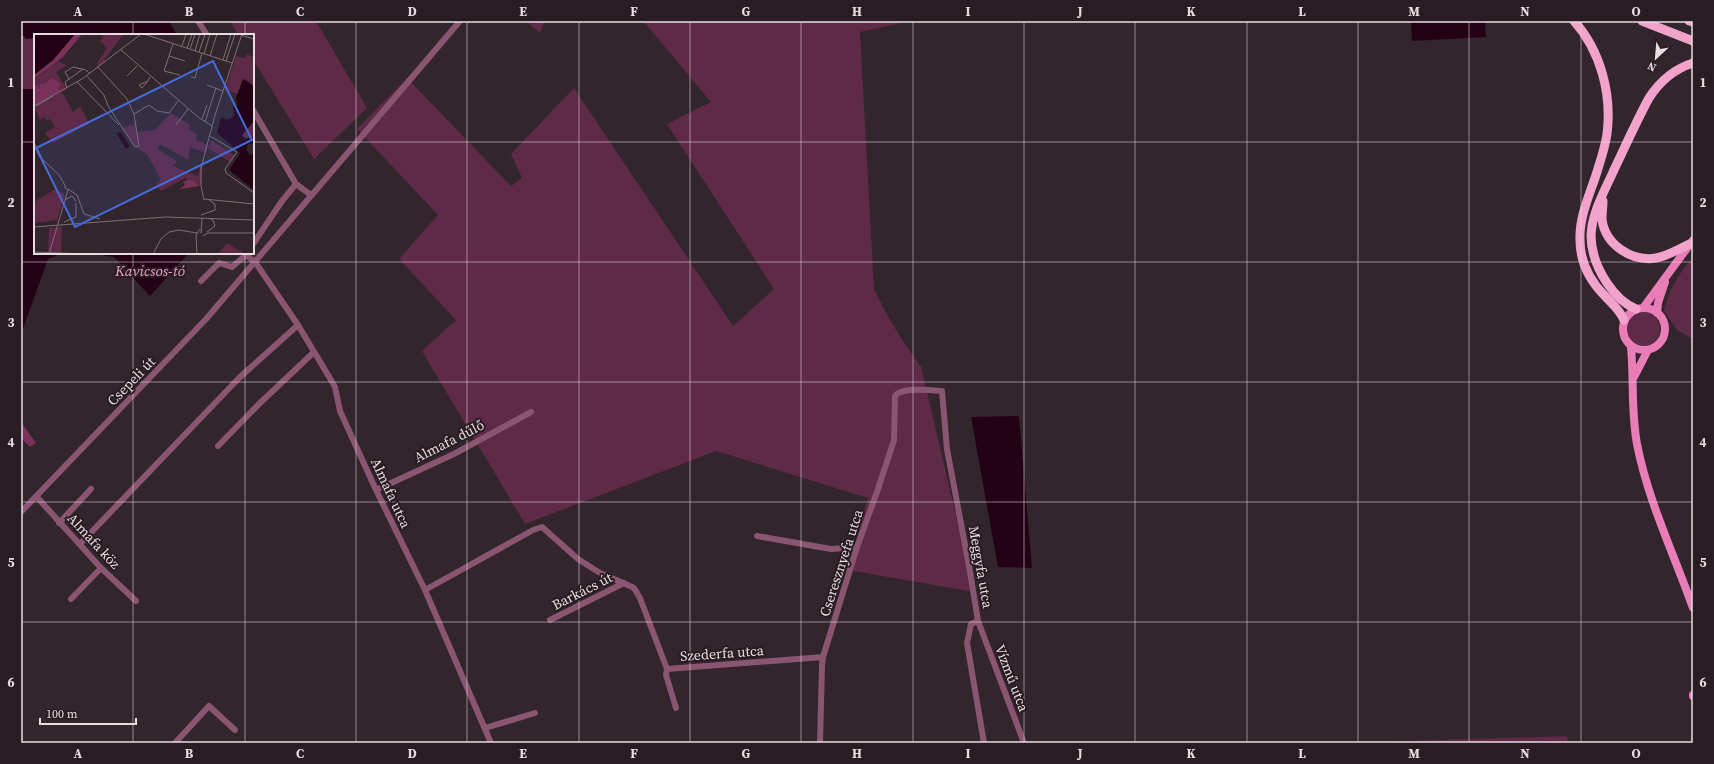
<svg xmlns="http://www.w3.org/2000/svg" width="1714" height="764" viewBox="0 0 1714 764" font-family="'Source Serif 4',serif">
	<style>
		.green { fill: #5e2a47 }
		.forest { fill: #7a315a }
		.water { fill: #240216 }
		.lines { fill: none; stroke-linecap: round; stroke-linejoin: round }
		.minor { stroke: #8a5570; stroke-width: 6 }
		.major { stroke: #e87db7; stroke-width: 8 }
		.highway { stroke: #f1a3cb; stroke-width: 9 }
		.grid { fill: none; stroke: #e7dde1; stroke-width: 1; stroke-opacity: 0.55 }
		.labels { text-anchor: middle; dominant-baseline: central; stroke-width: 4; stroke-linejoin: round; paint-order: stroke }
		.street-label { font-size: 14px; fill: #e7dde1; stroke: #291c22 }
		.water-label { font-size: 15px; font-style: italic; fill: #f59fcb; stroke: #291c22 }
		.inset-road { fill: none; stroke: #7b6f74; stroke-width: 1 }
		.view { fill: #456bda; fill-opacity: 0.15; stroke: #456bda; stroke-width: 2 }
		.inset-edge { fill: none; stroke: #e7dde1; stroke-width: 2 }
		.neatline { fill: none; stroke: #e7dde1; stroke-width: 1.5 }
		.grid-label { font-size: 13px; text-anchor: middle; font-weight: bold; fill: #e7dde1 }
	</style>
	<rect width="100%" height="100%" fill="#33252c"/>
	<path class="green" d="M230 21H316L367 108 314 159 253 59V35H238Z
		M526 21H545L540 33Z
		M643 21H910L860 32 874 289C887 317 903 342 921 367L974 592 848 570 868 498 716 451 525 524 422 351 456 320 399 259 438 215 357 129 407 78 511 186 522 178 511 154 574 88 733 326 774 289 667 124 711 102Z
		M21 33 26 39 35 38V89H21Z
		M1693 258V339L1677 330 1664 311C1670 288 1677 275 1693 258Z
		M1626 329a17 17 0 1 1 34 0a17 17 0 1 1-34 0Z
		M1567 736 1568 743H1350Z"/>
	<path class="forest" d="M21 422 36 443 30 447 21 438Z"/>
	<path class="water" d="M21 21H169L177 35H35V38L26 39 21 33Z
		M1411 21H1485L1486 37 1412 41Z
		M21 89H35V253H63L48 259 21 334Z
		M88 253H189L150 296 114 257Z
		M1019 416 1032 568 998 567 971 417Z"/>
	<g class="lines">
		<path class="minor" d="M198 21 207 35
			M253 110 296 184 311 195
			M253 244 282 201 296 184
			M247 253 246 255 255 262 298 325 331 380 335 387 340 411 376 490 425 590 491 743
			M201 281 219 263 232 267 246 255
			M218 446 259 404 314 352
			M376 490 454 454 531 412
			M36 496 101 568 136 601
			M21 512 207 318 460 21
			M59 523 91 489
			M757 536 831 549 857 547
			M80 544 240 377 298 325
			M425 590 533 530 542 527 578 559 600 573 630 586 634 588 640 598 667 669 823 657
			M71 599 101 568
			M550 620 624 583
			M978 621 971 624 967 643 984 743
			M667 669 666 675 676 708
			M485 728 535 713
			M175 743 209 706 235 730
			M820 743 822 665 823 657 857 547 877 492 894 440 895 396C901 387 931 390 942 391L947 449 969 566 978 621 1024 743"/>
		<path class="major" d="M1623 329a21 21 0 1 1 42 0a21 21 0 1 1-42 0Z
			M1643 308 1693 240
			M1657 313 1658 303 1665 282
			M1631 347C1634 380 1631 412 1637 444 1648 501 1674 554 1693 608
			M1634 377 1648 350
			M1693 695V696"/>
		<path class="highway" d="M1574 21C1601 51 1612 95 1607 134 1605 148 1600 162 1596 175 1589 196 1579 218 1580 240 1580 262 1590 281 1605 296 1612 304 1620 310 1624 320
			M1642 21 1693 41
			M1689 21 1693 22
			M1603 201C1603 207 1602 213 1602 219 1605 245 1632 262 1656 258 1668 256 1680 248 1690 244
			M1636 309C1624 304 1615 295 1607 283 1597 268 1591 253 1591 235 1592 213 1604 192 1613 172 1625 147 1636 122 1649 98 1660 81 1674 69 1693 63"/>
	</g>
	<path class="grid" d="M133 21V35M245 21V35M356 21V743M467 21V743M579 21V743M690 21V743M801 21V743M913 21V743M1024 21V743M1135 21V743M1247 21V743M1358 21V743M1469 21V743M1581 21V743M21 142H35M253 142H1693M133 253V743M245 253V743M21 262H1693M21 382H1693M21 502H1693M21 622H1693"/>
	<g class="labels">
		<g class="street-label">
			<text transform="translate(131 381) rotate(-46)">Csepeli út</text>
			<text transform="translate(449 441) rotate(-27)">Almafa dűlő</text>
			<text transform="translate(391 493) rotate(65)">Almafa utca</text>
			<text transform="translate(94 541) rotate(47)">Almafa köz</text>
			<text transform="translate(841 563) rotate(-72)">Cseresznyefa utca</text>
			<text transform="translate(981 567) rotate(80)">Meggyfa utca</text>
			<text transform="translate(582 591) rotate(-27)">Barkács út</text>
			<text transform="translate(722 653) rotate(-4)">Szederfa utca</text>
			<text transform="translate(1012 678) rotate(69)">Vízmű utca</text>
		</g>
		<g class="water-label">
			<text x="150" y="270">Kavicsos-tó</text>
		</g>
	</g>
	<g transform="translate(34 34)">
		<rect width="220" height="220" fill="#33252c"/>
		<path d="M70 0H90L70 26 71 28 65 33 63 29 73 14 66 7ZM212 20 220 23V52L213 46 203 60 191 56 202 22 211 24ZM24 27 33 31 22 38 33 55 28 58 39 78 46 72 55 90 19 109 11 99 21 93 16 85 12 87 10 83 6 86 0 71 26 56 11 50 5 55 3 51 0 53V46ZM137 79 156 91 155 96 163 100 162 106 174 111 172 119 156 113 154 126 126 110 123 115 143 127 139 132 164 142 166 134 160 130 169 132 166 152 151 144 127 157 122 150 127 146 113 120 104 115 87 94 101 90 103 98 121 96ZM220 80V103L210 104 209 100 217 91ZM177 106 200 121 196 128 174 114ZM21 155 31 160 23 186 0 189V168ZM28 193 27 218H14L15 194ZM193 209 211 220H184Z" fill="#5e2a47"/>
		<path d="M41 0H48L29 23 0 45V41L19 26ZM18 44 27 50 24 54 26 57 0 71V53L3 51 5 55 6 50H11ZM155 145 166 152 146 155 151 151 149 148Z" fill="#7a315a"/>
		<path d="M0 0H41L19 26 0 41ZM209 45 220 52V87L208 101 211 105 220 103V109L214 110 212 115 216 121 220 120V156L195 136 206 119 183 99 187 83 193 86 200 82 199 73 203 71 202 64ZM86 98 96 112 92 115 83 100Z" fill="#240216"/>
		<path class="inset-road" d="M110 0 198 29M207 1 220 5M139 10 130 37 146 41M148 12 152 0M153 14 158 0M86 15 164 83 178 92M156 15 161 0M161 17 166 0M165 18 171 0M170 20 176 0M135 22 151 27M176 22 183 0M189 26 197 0M192 27 201 0M53 42 70 61 74 72 101 113 105 112 100 80 93 65 64 33M93 42 103 32M157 43 161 44 168 19M35 45 31 38 39 33 52 36 56 40M114 47 105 51 108 54 114 47 116 43M43 48 85 91M173 51 189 57M33 54 31 48 49 35M0 72 48 45 107 0M2 72 19 62M100 80 115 71 123 77 135 79 144 67M168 85 173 71M171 88 182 54M142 91 154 75M176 102 203 118 191 135 192 139 220 159M0 109 8 124M4 117 5 122 25 141 32 153M34 155 43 161 50 180 66 185M170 165 220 170M31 166 38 162 42 167M170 166 167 152V134L181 81 208 0M167 181 181 176V170L175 166M30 188 42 183V169M0 193 131 183 220 186M173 198 181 192 179 186 174 184M167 199 168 184M169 202 174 199H220M0 218 53 220M15 220 34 156 30 153M119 220 127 205 135 198 145 196 163 199M163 220 162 201 166 195"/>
		<path class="view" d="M179 27 218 106 41 193 2 114Z"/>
		<rect width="220" height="220" class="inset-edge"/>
	</g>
	<rect width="1714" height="764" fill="none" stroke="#291c22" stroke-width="44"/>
	<g transform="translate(1656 58) rotate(206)" stroke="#291c22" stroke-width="3" paint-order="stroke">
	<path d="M0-3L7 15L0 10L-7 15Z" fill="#e7dde1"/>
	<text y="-6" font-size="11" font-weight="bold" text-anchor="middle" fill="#e7dde1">N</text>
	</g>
	<path d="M40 718v6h96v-6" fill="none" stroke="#e7dde1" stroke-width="2"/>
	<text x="46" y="718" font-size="12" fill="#e7dde1" stroke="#291c22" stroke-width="3" paint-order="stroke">100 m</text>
	<rect x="22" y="22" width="1670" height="720" class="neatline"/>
	<g class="grid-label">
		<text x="78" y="16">A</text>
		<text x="189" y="16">B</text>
		<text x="300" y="16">C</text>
		<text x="412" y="16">D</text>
		<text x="523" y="16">E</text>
		<text x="634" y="16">F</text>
		<text x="746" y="16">G</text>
		<text x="857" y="16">H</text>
		<text x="968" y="16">I</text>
		<text x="1080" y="16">J</text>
		<text x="1191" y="16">K</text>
		<text x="1302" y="16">L</text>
		<text x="1414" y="16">M</text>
		<text x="1525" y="16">N</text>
		<text x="1636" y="16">O</text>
		<text x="11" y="87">1</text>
		<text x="1703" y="87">1</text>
		<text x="11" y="207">2</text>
		<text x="1703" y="207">2</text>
		<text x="11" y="327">3</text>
		<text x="1703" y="327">3</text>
		<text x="11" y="447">4</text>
		<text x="1703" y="447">4</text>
		<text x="11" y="567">5</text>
		<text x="1703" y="567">5</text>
		<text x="11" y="687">6</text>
		<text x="1703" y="687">6</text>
		<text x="78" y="758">A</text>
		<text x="189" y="758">B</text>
		<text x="300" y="758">C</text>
		<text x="412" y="758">D</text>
		<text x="523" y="758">E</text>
		<text x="634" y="758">F</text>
		<text x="746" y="758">G</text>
		<text x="857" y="758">H</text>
		<text x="968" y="758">I</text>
		<text x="1080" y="758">J</text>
		<text x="1191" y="758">K</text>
		<text x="1302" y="758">L</text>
		<text x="1414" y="758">M</text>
		<text x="1525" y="758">N</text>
		<text x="1636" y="758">O</text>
	</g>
</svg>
